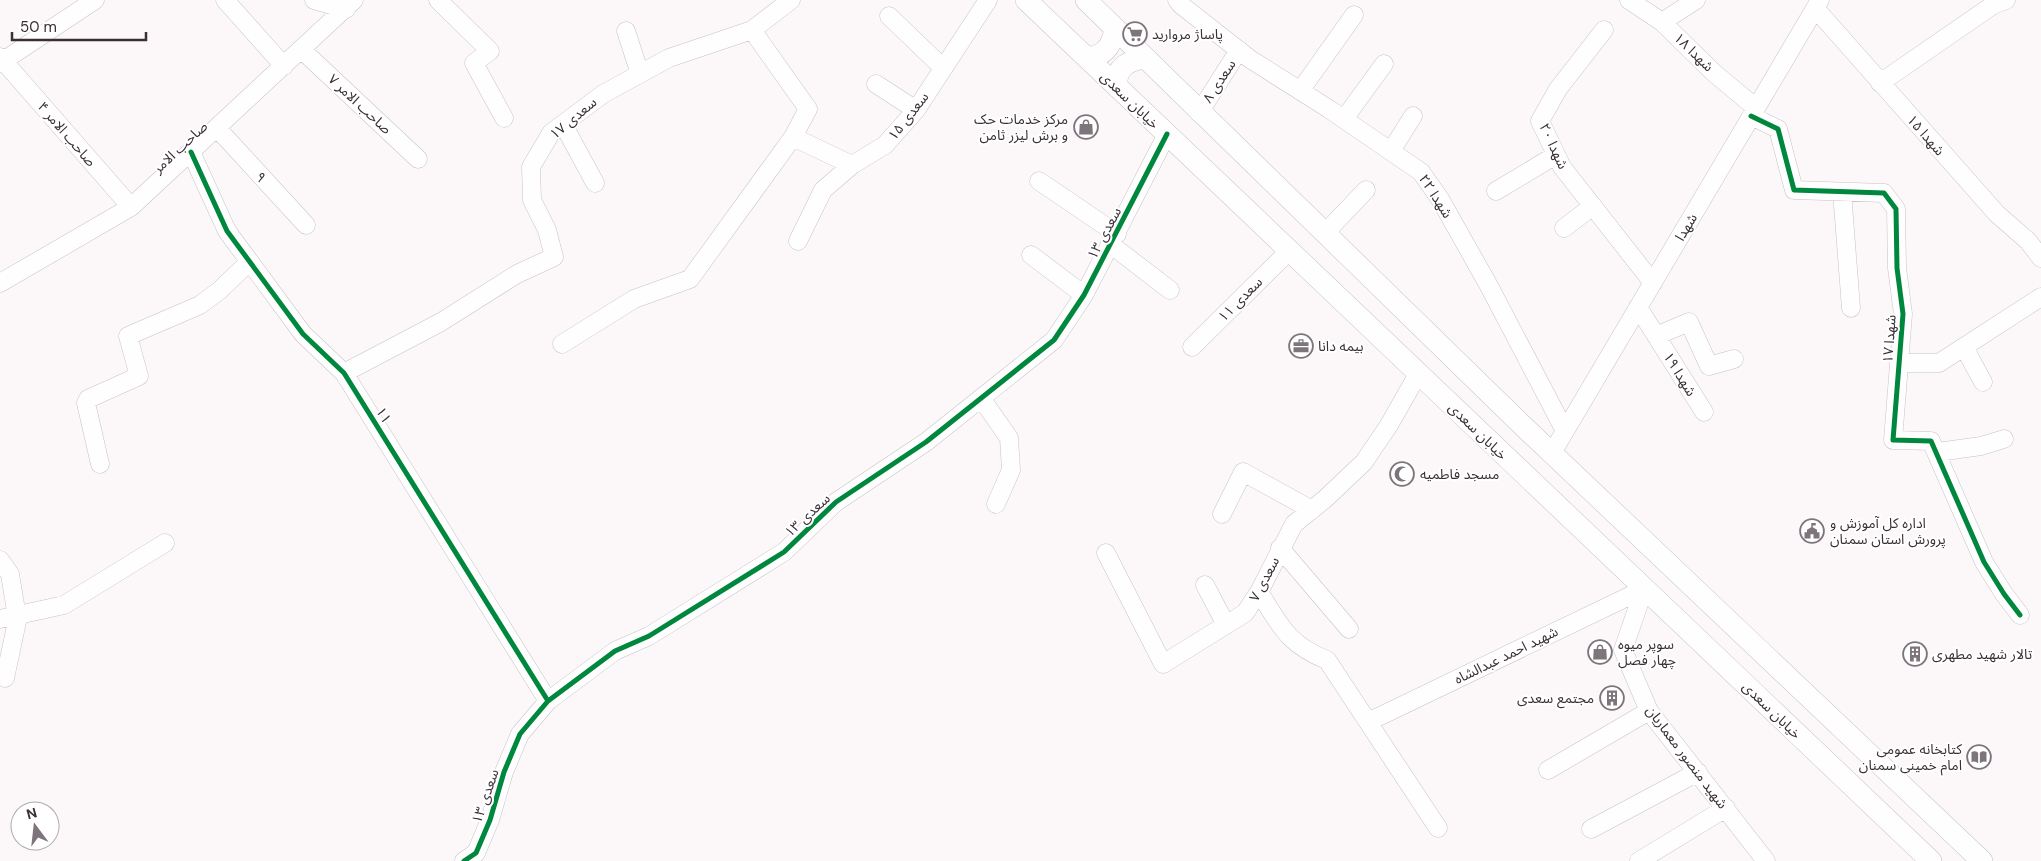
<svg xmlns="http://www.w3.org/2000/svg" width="2041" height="861" viewBox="0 0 2041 861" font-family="'DM Sans','Noto Sans Arabic',sans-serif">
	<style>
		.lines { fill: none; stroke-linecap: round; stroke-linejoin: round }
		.minor-casing { stroke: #c8c2c6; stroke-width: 19 }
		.major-casing { stroke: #c8c2c6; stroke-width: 22 }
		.minor { stroke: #fffefe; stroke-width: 18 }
		.major { stroke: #fffefe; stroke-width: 21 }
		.cycleway-casing { stroke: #fff; stroke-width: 8 }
		.cycleway { stroke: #00873e; stroke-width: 5 }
		.labels { text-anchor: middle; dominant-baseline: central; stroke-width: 4; stroke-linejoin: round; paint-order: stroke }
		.poi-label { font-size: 14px; fill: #392f37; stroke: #fff; text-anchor: start }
		.street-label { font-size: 14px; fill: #392f37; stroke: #fff }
	</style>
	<rect width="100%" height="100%" fill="#fcf8fa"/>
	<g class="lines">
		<g class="minor-casing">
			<path id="minor" d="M225 0 284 66
				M314 0 346 9
				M438 0 490 51 474 63 504 118
				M1177 0 1181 5 1250 59 1329 109 1421 172 1440 199 1489 286 1565 431
				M1629 0 1662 22 1713 72 1756 108
				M1815 8 1997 214 2028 241 2041 258
				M889 16 943 68
				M1662 22 1696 0
				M1604 30 1558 89 1540 121 1562 167 1653 283
				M626 31 640 74
				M302 50 418 159
				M0 57 131 207
				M0 63 95 0
				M1880 83 1993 5 2006 0
				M876 84 916 110
				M1300 91 1354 15
				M1199 113 1239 50
				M1751 116 1778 129 1794 190 1884 193 1896 209 1897 268 1903 314 1893 440 1931 441 1984 562 2004 594 2020 615
				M1344 119 1384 64
				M563 124 595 183
				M217 128 306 225
				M793 137 852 165
				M1391 151 1413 116
				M191 152 227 231 303 334 344 373 548 701
				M1039 181 1117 234
				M1496 191 1556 155
				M1842 192 1851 308
				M1564 228 1593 206
				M1325 233 1366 190
				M798 241 823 190 852 165 885 145 916 110 988 0
				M1110 244 1170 290
				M1031 255 1084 295
				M0 283 131 207 354 0
				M1638 307 1704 412
				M1656 336 1689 322 1709 366 1734 359
				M562 344 634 299 690 279 793 137 808 109 752 30
				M1192 347 1289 251
				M1964 347 1983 382
				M1899 363H1939L2041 297
				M344 373 441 322 517 274 554 257 547 230 532 200 531 167 551 133 603 94 669 58 752 30 791 0
				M981 398 1009 438 1011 470 996 504
				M1938 452 1981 446 2004 439
				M1552 453 1820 0
				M100 464 86 403 88 399 139 376 128 336 200 305 220 290 249 262
				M1222 514 1243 472 1312 510
				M1280 548 1349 629
				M1106 553 1163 664 1245 613 1259 592 1294 524 1325 499 1364 462 1389 425 1418 374
				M0 560 10 574 17 617
				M1205 585 1226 625
				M1644 589 1623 650 1649 711 1766 861
				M1259 592C1280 625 1288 645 1327 660L1438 828
				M0 619 64 605 165 543
				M5 678 18 617
				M1368 722 1644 589
				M1548 770 1649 711
				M1591 829 1698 772
				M464 861 476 853 490 820 504 772 520 734 548 701 615 651 649 636 784 552 836 502 926 442 1054 340 1084 295 1167 134
				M1639 861 1726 808"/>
		</g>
		<g class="major-casing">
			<path id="major" d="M1026 0 1931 861
				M1086 0 1522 425 1982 861
				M1087 58C1105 56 1112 46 1115 29
				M1117 87C1115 68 1127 61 1144 58"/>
		</g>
		<use href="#minor" class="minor"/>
		<use href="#major" class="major"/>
		<g class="cycleway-casing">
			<path id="cycleway" d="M1751 116 1778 129 1794 190 1884 193 1896 209 1897 268 1903 314 1893 440 1931 441 1984 562 2004 594 2020 615
				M191 152 227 231 303 334 344 373 548 701
				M464 861 476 853 490 820 504 772 520 734 548 701 615 651 649 636 784 552 836 502 926 442 1054 340 1084 295 1167 134"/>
		</g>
		<use href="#cycleway" class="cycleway"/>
	</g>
	<defs>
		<g id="supermarket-ring" transform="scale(1.25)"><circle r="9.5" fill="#fff" stroke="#7d757b" stroke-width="1.5"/><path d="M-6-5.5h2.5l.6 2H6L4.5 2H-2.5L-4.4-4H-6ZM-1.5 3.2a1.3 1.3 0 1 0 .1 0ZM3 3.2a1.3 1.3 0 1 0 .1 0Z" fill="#7d757b"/></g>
		<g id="shop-ring" transform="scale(1.25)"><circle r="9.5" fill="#fff" stroke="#7d757b" stroke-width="1.5"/><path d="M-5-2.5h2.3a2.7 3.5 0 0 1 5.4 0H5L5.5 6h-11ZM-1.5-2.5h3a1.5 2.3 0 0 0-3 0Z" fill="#7d757b"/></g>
		<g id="office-ring" transform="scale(1.25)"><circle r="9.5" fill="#fff" stroke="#7d757b" stroke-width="1.5"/><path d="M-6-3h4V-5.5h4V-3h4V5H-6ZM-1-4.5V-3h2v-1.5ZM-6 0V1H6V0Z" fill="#7d757b"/></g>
		<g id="mosque-ring" transform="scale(1.25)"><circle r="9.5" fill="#fff" stroke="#7d757b" stroke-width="1.5"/><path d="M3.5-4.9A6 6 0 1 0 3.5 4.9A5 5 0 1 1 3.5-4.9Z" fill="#7d757b"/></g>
		<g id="civic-ring" transform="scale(1.25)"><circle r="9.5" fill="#fff" stroke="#7d757b" stroke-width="1.5"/><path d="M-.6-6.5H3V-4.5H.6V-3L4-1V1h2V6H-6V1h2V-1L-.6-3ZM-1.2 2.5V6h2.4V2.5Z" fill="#7d757b"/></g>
		<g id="building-ring" transform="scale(1.25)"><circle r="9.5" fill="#fff" stroke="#7d757b" stroke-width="1.5"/><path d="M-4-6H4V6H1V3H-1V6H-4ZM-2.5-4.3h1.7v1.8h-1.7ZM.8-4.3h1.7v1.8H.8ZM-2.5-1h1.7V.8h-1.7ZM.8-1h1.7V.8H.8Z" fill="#7d757b"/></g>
		<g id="library-ring" transform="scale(1.25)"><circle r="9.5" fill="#fff" stroke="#7d757b" stroke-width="1.5"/><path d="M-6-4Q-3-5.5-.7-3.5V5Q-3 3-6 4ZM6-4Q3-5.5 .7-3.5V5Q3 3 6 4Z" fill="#7d757b"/></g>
	</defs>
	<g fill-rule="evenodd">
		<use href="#supermarket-ring" x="1135" y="34"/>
		<use href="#shop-ring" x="1086" y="127"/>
		<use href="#office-ring" x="1301" y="346"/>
		<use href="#mosque-ring" x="1402" y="474"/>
		<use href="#civic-ring" x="1812" y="531"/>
		<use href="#shop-ring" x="1600" y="652"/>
		<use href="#building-ring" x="1915" y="654"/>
		<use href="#building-ring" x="1612" y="698"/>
		<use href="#library-ring" x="1979" y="757"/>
	</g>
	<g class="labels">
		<g class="poi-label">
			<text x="1152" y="34">پاساژ مروارید</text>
			<text x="1068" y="119" text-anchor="end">مرکز خدمات حک<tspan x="1068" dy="16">و برش لیزر ثامن</tspan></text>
			<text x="1318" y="346">بیمه دانا</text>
			<text x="1420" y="474">مسجد فاطمیه</text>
			<text x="1830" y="523">اداره کل آموزش و<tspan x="1830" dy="16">پرورش استان سمنان</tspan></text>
			<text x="1618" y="644">سوپر میوه<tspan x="1618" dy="16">چهار فصل</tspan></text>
			<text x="1932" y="654">تالار شهید مطهری</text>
			<text x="1594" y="698" text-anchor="end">مجتمع سعدی</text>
			<text x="1962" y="749" text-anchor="end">کتابخانه عمومی<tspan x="1962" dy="16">امام خمینی سمنان</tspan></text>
		</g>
		<g class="street-label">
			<text transform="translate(1694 52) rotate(44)">شهدا ۱۸</text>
			<text transform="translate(1219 81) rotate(-57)">سعدی ۸</text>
			<text transform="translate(1130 100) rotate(44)">خیابان سعدی</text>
			<text transform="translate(360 104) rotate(43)">صاحب الامر ۷</text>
			<text transform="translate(908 116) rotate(-52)">سعدی ۱۵</text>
			<text transform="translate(573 118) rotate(-40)">سعدی ۱۷</text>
			<text transform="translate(67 134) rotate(49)">صاحب الامر ۴</text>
			<text transform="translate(1926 135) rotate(49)">شهدا ۱۵</text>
			<text transform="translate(1554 146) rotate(65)">شهدا ۲۰</text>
			<text transform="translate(180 147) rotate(-43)">صاحب الامر</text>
			<text transform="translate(261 177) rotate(47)">۹</text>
			<text transform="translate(1436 196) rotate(57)">شهدا ۲۲</text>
			<text transform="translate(1686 227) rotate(-59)">شهدا</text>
			<text transform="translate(1104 233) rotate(-62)">سعدی ۱۳</text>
			<text transform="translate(1240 299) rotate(-45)">سعدی ۱۱</text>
			<text transform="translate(1889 339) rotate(-86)">شهدا ۱۷</text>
			<text transform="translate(1680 374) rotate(58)">شهدا ۱۹</text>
			<text transform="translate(384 415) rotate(58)">۱۱</text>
			<text transform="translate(1478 431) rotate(44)">خیابان سعدی</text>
			<text transform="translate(807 515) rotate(-43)">سعدی ۱۳</text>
			<text transform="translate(1264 579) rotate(-62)">سعدی ۷</text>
			<text transform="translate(1506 655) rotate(-26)">شهید احمد عبدالشاه</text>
			<text transform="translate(1772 710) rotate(44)">خیابان سعدی</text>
			<text transform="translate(1687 757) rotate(53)">شهید منصور معماریان</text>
			<text transform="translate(485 796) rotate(-71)">سعدی ۱۳</text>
		</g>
	</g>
	<g transform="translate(35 826) rotate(345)"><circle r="24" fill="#ffffff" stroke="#b0acaf"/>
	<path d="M0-4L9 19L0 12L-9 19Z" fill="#7d757b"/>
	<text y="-8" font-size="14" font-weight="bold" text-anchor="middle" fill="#392f37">N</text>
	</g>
	<path d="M12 32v8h134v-8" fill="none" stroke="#392f37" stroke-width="2.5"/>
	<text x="20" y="32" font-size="15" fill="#392f37" stroke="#ffffff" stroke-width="4" paint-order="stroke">50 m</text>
</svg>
